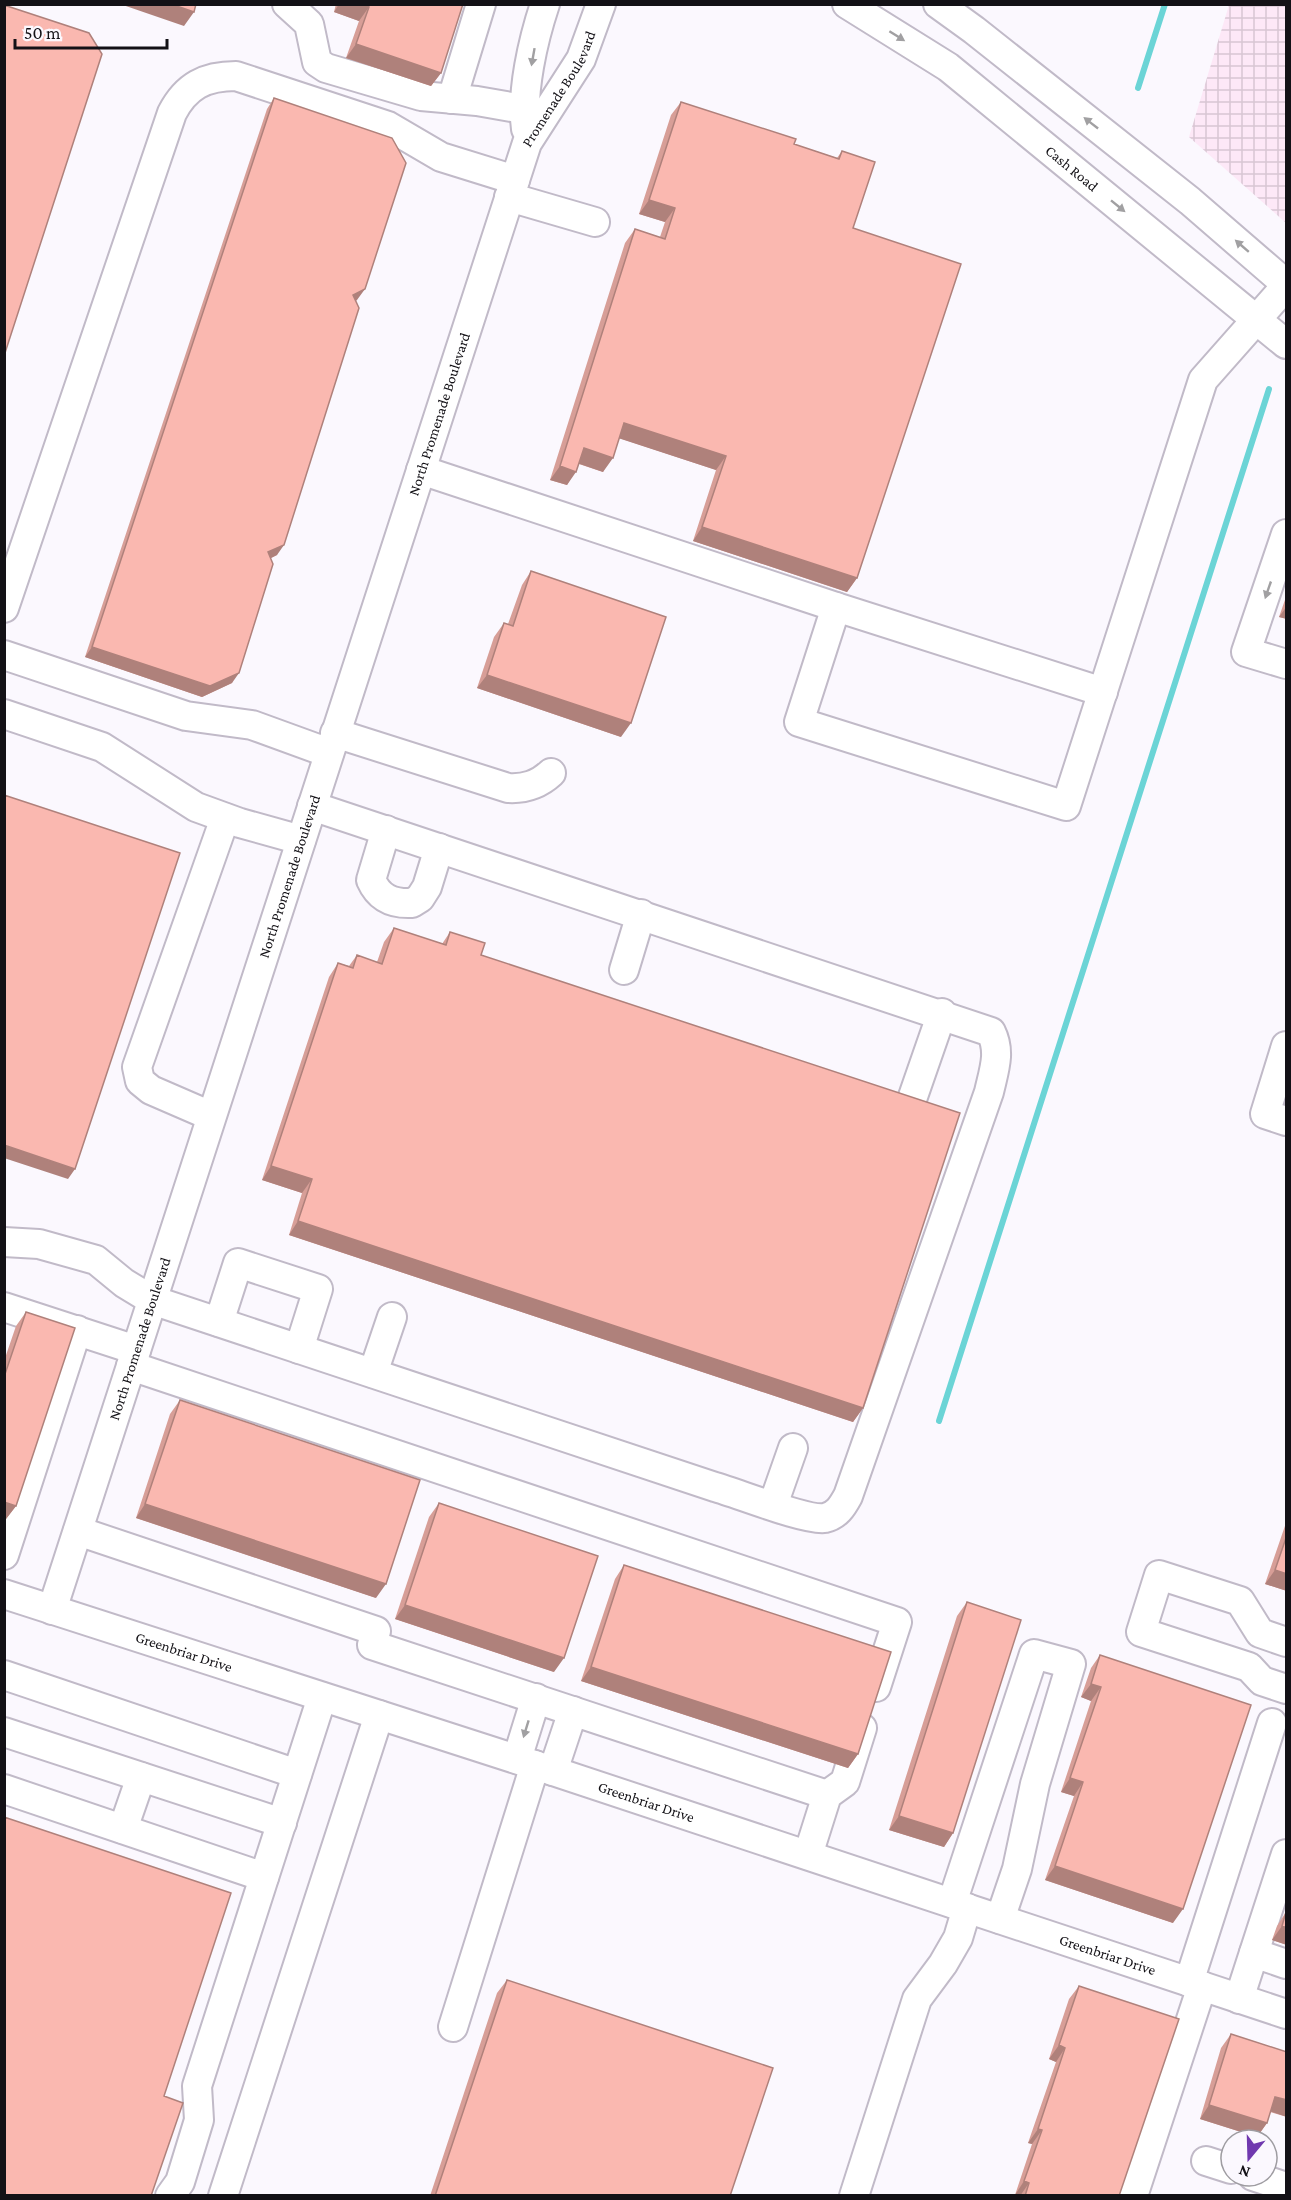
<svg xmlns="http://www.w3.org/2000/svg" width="1291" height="2200" viewBox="0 0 1291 2200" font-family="'Crimson Pro',serif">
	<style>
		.industrial { fill: url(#industrial-grid) }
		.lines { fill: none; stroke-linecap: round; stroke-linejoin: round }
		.stream { stroke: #6bd4d6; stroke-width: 6 }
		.minor-casing { stroke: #c1bac8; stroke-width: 32 }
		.minor { stroke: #fff; stroke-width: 28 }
		.wall { fill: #d79e97 }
		.shaded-wall { fill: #af817b }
		.building { fill: #fab8b0; stroke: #af817b; stroke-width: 1.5 }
		.oneway { fill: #a1a0a2 }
		.labels { text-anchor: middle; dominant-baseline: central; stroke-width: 5; stroke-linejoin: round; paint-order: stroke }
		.street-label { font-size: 15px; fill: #131116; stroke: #fbf8fe }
	</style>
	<defs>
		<pattern id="industrial-grid" width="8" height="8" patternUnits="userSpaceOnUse" patternTransform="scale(1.5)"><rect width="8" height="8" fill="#fde8f7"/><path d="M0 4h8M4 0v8" fill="none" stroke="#d8c6d3"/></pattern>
	</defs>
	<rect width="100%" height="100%" fill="#fbf8fe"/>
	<path class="industrial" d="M1229 5H1286V223L1189 137Z"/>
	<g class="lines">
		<path class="stream" d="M1138 88 1165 4
			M939 1421 1269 389"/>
		<g class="minor-casing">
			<g id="minor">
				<path d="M287 4 309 24 317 62 326 68 421 96 477 101 523 109"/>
				<path id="s1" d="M847 4 948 67 1286 344"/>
				<path d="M938 4 974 30 1190 201 1286 284"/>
				<path d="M452 99 481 4"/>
				<path d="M526 129C521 92 533 40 545 4"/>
				<path d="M509 197 595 222"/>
				<path d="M421 470 836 607 799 722 1066 806 1203 380 1286 286"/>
				<path d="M1286 534 1246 652 1286 664"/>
				<path d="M836 607 1103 692"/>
				<path d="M4 608 172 113C186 86 205 76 236 76L388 126 441 157 515 180"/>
				<path d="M4 655 186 716 252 725 329 753"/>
				<path d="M4 714 102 747 196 807 240 823 301 840"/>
				<path d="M335 733 508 788C525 789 538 785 551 773"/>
				<path d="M386 830 371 880C379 898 392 904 412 903L420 898 427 887 439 848"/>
				<path d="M624 970 641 914"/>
				<path d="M1286 1046 1265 1114 1286 1121"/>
				<path d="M909 1108 942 1013"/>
				<path d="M211 1116 151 1090 140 1081 137 1067 225 818"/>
				<path d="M4 1242 39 1244 96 1260 124 1283 152 1300 715 1487C737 1493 806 1521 825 1518 837 1515 842 1507 848 1496L989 1092C994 1070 1001 1052 991 1032L312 806"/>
				<path d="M4 1307 136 1350"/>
				<path d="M219 1322 238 1263 318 1289 299 1349"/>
				<path d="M131 1366 897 1622 876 1687"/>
				<path d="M373 1373 392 1317"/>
				<path d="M773 1505 793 1448"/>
				<path d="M78 1531 376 1631"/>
				<path d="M4 1555 77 1330"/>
				<path id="s2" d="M4 1594 553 1771 1286 2014"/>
				<path id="s3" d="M52 1610 527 143 581 59 601 4"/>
				<path d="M1286 1642 1260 1633 1240 1601 1159 1575 1141 1632 1249 1667 1262 1681 1286 1689"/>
				<path d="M372 1645 827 1795"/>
				<path d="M4 1675 297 1774"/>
				<path d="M4 1732 282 1823"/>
				<path d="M517 1759 536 1698"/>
				<path d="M553 1771 573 1711"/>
				<path d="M4 1789 264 1877"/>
				<path d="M123 1829 141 1777"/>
				<path d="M808 1855 827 1795 845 1782 862 1728"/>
				<path d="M952 1903 1034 1654 1071 1664 1035 1784 1017 1869 1000 1919"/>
				<path d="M1254 1953 1286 1964"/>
				<path d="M1189 1982 1272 1723"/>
				<path d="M1239 1999 1286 1854"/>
				<path d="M453 2027 535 1765"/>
				<path d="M1206 2161 1231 2169"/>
				<path d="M1253 2176 1286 2187"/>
				<path d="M170 2196 180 2182 199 2120 197 2086 322 1697"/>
				<path d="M223 2196 379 1715"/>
				<path d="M854 2196 917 1999 943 1964 958 1938 967 1908"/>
				<path d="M1133 2196 1202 1986"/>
			</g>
		</g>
		<use href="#minor" class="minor"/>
	</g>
	<path class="wall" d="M336 4H463L441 73 431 86 346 58 359 21 334 12Z
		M274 98 357 300 355 301 277 555 271 558 232 683 202 697 85 657 267 109Z
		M681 102 794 144 837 158 842 151 853 228 857 578 847 592 693 541 716 470 619 438 603 472 579 464 567 485 550 480 625 243 635 229 660 237 665 222 639 214 671 115Z
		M531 571 621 737 477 688 494 637 504 623 508 624 522 585Z
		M1287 594V619L1279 617Z
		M394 928 442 944 450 932 481 955 863 1408 853 1422 289 1235 302 1193 262 1180 329 977 338 963 349 966 357 955 377 962 384 942Z
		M26 1312 16 1506 6 1519H4V1361L16 1326Z
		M180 1400 376 1598 136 1518 170 1414Z
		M439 1503 554 1672 395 1619 429 1517Z
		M1287 1520V1591L1265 1584Z
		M624 1565 858 1754 848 1768 581 1681 615 1579Z
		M967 1602 953 1833 944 1847 889 1830 957 1616Z
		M1100 1655 1173 1923 1045 1880 1074 1796 1061 1792 1091 1701 1081 1697 1091 1668Z
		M1286 1912 1287 1945 1272 1940 1277 1926Z
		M507 1980 730 2196H430L497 1993Z
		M1079 1986 1119 2196H1016L1015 2195 1032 2144 1028 2143 1056 2062 1049 2059 1069 1999Z
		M1231 2034 1287 2052V2117L1270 2112 1267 2123 1257 2137 1200 2119 1221 2048Z"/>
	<path class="shaded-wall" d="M120 4H171L194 12 184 26Z
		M339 4H362L369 7 359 21 334 12Z
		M356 44 441 73 431 86 346 58Z
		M649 200 675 208 665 222 639 214Z
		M365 289 357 300 345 306 353 295Z
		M624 423 726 456 716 470 615 437Z
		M584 448 613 458 603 472 574 462Z
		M560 466 576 472 567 485 550 480Z
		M702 527 857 578 847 592 693 541Z
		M284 545 277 555 261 563 268 552Z
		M1287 606V619L1279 617Z
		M92 647 239 673 232 683 202 697 85 657Z
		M487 675 631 723 621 737 477 688Z
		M4 1145 75 1169 68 1179 4 1158Z
		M271 1166 312 1179 302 1193 262 1180Z
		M298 1221 863 1408 853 1422 289 1235Z
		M4 1502 16 1506 6 1519H4Z
		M145 1504 386 1584 376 1598 136 1518Z
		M1275 1570 1287 1574V1591L1265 1584Z
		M405 1605 564 1658 554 1672 395 1619Z
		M591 1667 858 1754 848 1768 581 1681Z
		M1091 1684 1101 1687 1091 1701 1081 1697Z
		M1070 1778 1083 1782 1074 1796 1061 1792Z
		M899 1816 953 1833 944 1847 889 1830Z
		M1055 1866 1183 1909 1173 1923 1045 1880Z
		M1282 1926 1287 1928V1945L1272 1940Z
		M1059 2045 1065 2048 1056 2062 1049 2059Z
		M1275 2097 1287 2100V2117L1266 2110Z
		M1209 2105 1267 2123 1257 2137 1200 2119Z
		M1038 2129 1042 2130 1032 2144 1028 2143Z
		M1024 2181 1029 2183 1020 2196 1015 2195Z"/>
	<path class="building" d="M171 4H196L194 12Z
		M362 4H463L441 73 356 44 369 7Z
		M4 5 89 33 102 54 4 356Z
		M274 98 392 138 406 163 365 289 353 295 359 308 284 545 268 552 273 564 239 673 210 686 92 647Z
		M681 102 796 139 794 144 839 159 842 151 875 162 853 228 961 264 857 578 702 527 726 456 624 423 613 458 584 448 576 472 560 466 635 229 665 239 675 208 649 200Z
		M531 571 666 617 631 723 487 675 504 623 513 626Z
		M4 795 180 853 75 1169 4 1145Z
		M394 928 446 945 450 932 485 943 481 955 960 1113 863 1408 298 1221 312 1179 271 1166 338 963 353 968 357 955 382 964Z
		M26 1312 75 1328 16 1506 4 1502V1377Z
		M180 1400 420 1480 386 1584 145 1504Z
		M439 1503 598 1556 564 1658 405 1605Z
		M1287 1535V1574L1275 1570Z
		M624 1565 891 1652 858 1754 591 1667Z
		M967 1602 1021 1620 953 1833 899 1816Z
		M1100 1655 1251 1705 1183 1909 1055 1866 1083 1782 1070 1778 1101 1687 1091 1684Z
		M4 1817 231 1893 164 2096 183 2103 151 2196H4Z
		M1286 1912H1287V1928L1282 1926Z
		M507 1980 773 2068 730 2196H435Z
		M1079 1986 1179 2019 1119 2196H1025L1029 2183 1024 2181 1042 2130 1038 2129 1065 2048 1059 2045Z
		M1231 2034 1287 2052V2100L1275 2097 1267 2123 1209 2105Z"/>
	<defs><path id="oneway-solid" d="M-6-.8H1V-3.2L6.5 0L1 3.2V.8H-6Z" transform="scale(1.5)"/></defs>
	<g class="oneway">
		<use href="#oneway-solid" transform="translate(897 36) rotate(32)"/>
		<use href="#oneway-solid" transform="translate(533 57) rotate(100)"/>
		<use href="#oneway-solid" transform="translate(1091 123) rotate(-142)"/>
		<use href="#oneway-solid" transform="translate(1118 206) rotate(39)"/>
		<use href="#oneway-solid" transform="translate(1242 246) rotate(-139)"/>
		<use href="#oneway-solid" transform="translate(1268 590) rotate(109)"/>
		<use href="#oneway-solid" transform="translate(526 1729) rotate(107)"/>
	</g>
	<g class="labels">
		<g class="street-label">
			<text stroke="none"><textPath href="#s3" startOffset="1605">Promenade Boulevard</textPath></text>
			<text stroke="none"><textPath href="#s1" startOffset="279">Cash Road</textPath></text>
			<text stroke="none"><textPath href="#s3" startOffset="1257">North Promenade Boulevard</textPath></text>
			<text stroke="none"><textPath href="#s3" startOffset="771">North Promenade Boulevard</textPath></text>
			<text stroke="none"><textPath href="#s3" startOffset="285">North Promenade Boulevard</textPath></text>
			<text stroke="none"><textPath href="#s2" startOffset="189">Greenbriar Drive</textPath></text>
			<text stroke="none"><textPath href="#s2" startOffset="675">Greenbriar Drive</textPath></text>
			<text stroke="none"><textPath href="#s2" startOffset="1161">Greenbriar Drive</textPath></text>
		</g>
	</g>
	<rect width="1291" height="2200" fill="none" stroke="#131116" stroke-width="12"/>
	<g transform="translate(1249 2158) rotate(199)"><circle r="28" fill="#fbf8fe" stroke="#9e9ca1" stroke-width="1.5"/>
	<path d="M0-4.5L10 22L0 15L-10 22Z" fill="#7039af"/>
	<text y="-9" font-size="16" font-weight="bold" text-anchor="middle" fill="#131116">N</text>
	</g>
	<path d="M15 39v9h152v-9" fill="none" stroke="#131116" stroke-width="3"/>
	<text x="24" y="39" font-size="18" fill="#131116" stroke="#fbf8fe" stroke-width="4.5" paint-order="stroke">50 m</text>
</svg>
